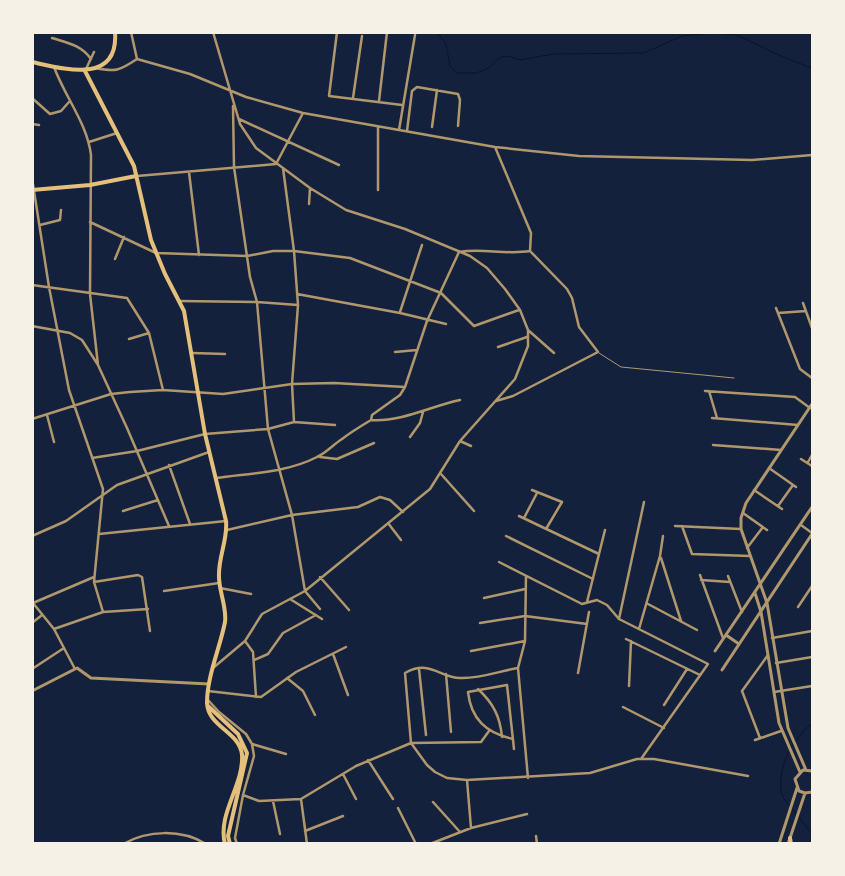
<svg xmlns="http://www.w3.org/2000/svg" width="845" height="876" viewBox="0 0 845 876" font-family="'PT Sans Narrow',sans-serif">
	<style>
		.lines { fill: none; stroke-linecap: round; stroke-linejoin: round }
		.stream { stroke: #0b132b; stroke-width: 1 }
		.service { stroke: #b1986c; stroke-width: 1 }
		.minor { stroke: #b1986c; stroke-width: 2.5 }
		.tertiary { stroke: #b1986c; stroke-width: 3 }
		.secondary { stroke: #e5c07b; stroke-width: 4 }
	</style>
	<rect width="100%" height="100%" fill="#14213d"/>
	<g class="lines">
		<path class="stream" d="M437 32 446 44 450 66 457 73H476L487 69 501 57 508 56 520 60 553 54 644 53 682 36 714 33 737 35 783 57 812 68
			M796 814C792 808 782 799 781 791 778 764 793 740 812 723
			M799 817 812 834"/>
		<path class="service" d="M599 353 621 367 734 378"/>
		<path class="minor" d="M131 32 137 59
			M213 32 240 124 256 148 310 188 346 210 405 229 470 256 487 268 505 289 520 310 528 330V346L515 379 460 441 430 489 305 591 262 614 245 641 213 668
			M337 32 329 96 402 105
			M52 38C68 43 81 45 91 59
			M54 67C65 97 87 123 91 155L90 294 98 365
			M95 68C116 72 119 71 137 59L190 74 246 97 303 113 495 147 579 156 752 160 812 155
			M86 69 94 52
			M32 98 50 114 61 111 69 102
			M353 98 362 36
			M379 101 387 32
			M233 106 234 167 250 277 257 302 268 429 292 515 305 591 320 609
			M239 119 339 165
			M32 124 39 125
			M378 127V190
			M432 127 437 90
			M399 130 415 35
			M407 131 412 91 417 87 458 94 460 100 458 126
			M89 142 117 133
			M495 147 531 233 530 251
			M276 164 303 113
			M283 168 294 251 298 305 292 384 294 422
			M189 172 199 255
			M137 176 276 164
			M32 178 49 287 69 390 103 489 94 582 103 612
			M309 204 310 188
			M90 222 156 253 247 256 273 251H294L350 258 441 293 474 326 519 310
			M40 225 60 220 61 210
			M115 259 124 237
			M32 285 127 298 149 333 163 390
			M297 294 400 313 446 324
			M179 301 257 302 298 305
			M803 303 812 328
			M776 308 800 369 812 378
			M400 312 422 245
			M778 313 806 311
			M32 326 70 333 82 340 98 365 127 428 169 526
			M528 330 554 353
			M129 339 149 333
			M498 347 527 337
			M395 352 417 350
			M192 353 225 354
			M705 391 795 397 810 408
			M709 391 717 418
			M496 401 513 396 598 352 579 327 572 298 567 289 530 251
			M47 415 54 442
			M712 418 798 425
			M32 419 111 394 130 392 163 390 223 394 292 384 334 383 405 387
			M371 420C402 422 431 406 460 400
			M410 437 420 423 423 412
			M460 441 471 446
			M713 445 781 450
			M320 457 337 459 374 443
			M92 458 137 451 205 434 268 429 294 422 335 425
			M801 459 812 466
			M808 462 812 455
			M169 465 190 524
			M769 468 796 487
			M441 474 474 511
			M216 478C250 473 286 473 317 457 326 453 334 444 342 439 351 432 361 426 371 420L372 415 400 395 405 387 427 321 459 252C482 248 506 255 530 251
			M532 490 562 502 546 529
			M754 490 782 509
			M778 506 793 485
			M123 511 158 500
			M743 513 767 530
			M519 516 599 554
			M524 518 537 493
			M388 523 401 540
			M801 525 812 533
			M675 526 741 529
			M682 526 692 554 750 556
			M227 530 292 515 358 507 380 497 390 500 403 512
			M99 534 226 521
			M32 536 66 521 117 485 209 452
			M506 536 593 579
			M747 548 763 527
			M661 558 681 621
			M499 562 582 604 597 600 607 605 619 619 708 664 641 759
			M700 575 723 638
			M526 576 525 641 518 668 528 778
			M728 576 742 612
			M320 577 349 610
			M701 580 730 582
			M94 582 138 575 142 577 150 631
			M220 588 251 594
			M164 591 219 583
			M484 598 525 589
			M290 599 322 619
			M587 602 605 530
			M648 604 697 630
			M798 607 812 586
			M619 619 644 502
			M32 623 42 615
			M480 623 525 616 587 624
			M54 629 103 612 148 609
			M639 629 660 556 663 536
			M772 638 812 631
			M626 639 700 675
			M245 641 253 652 256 697
			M471 651 525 641
			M333 654 348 695
			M254 660 268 654 283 633 316 615
			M776 663 812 657
			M518 668C500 671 479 679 460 678 440 678 430 659 405 673L411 743 427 765 435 772 447 778 467 780 590 773 637 759H654L748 776
			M32 669 64 648
			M75 669 54 629 33 603 94 577
			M419 669 426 735
			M578 673 589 612
			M446 674 451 732
			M287 678 303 691 315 715
			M629 686 631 641
			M478 689C493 703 500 716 502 737
			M208 691 261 697 296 672 346 647
			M774 692 812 686
			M208 700 219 712 246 734 252 744 254 756 243 795 235 838 237 844
			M664 705 687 669
			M623 707 664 728
			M760 738 742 691 768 655
			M513 739C486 733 471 719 468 692L507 685 514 749
			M755 740 781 731
			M252 744 286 754
			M368 760 393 799
			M343 774 356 799
			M467 780 471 828
			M243 795 259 801 301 799 356 766 411 743 481 742 489 731
			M301 799 307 844
			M273 801 280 834
			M433 802 460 832
			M398 808 416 844
			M305 831 343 816
			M536 836 537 844
			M123 844C148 830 181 829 206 844
			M430 844 471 828 527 814"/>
		<path class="tertiary" d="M755 593 761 612 779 723 800 772
			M726 635 739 644
			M715 651 812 507
			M722 670 812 534
			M32 691 77 668 91 678 209 684
			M806 770 788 728 767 603 741 529V518L746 503 812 404
			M812 771 803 770 795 779 799 791 805 793 812 792
			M779 844 797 788
			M788 844 805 793"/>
		<path class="secondary" d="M32 62C64 69 119 85 115 32
			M85 71 134 166 151 240 165 274 184 311 205 434 226 521C228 540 218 557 219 577 219 591 227 608 225 622 220 648 207 676 207 703 208 727 240 732 242 755 244 785 217 814 225 844
			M32 190 90 185 136 176
			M208 706 238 734 247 753 228 836 230 844
			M790 838 791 844"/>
	</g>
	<rect width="845" height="876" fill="none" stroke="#f6f1e7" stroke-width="68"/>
</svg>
